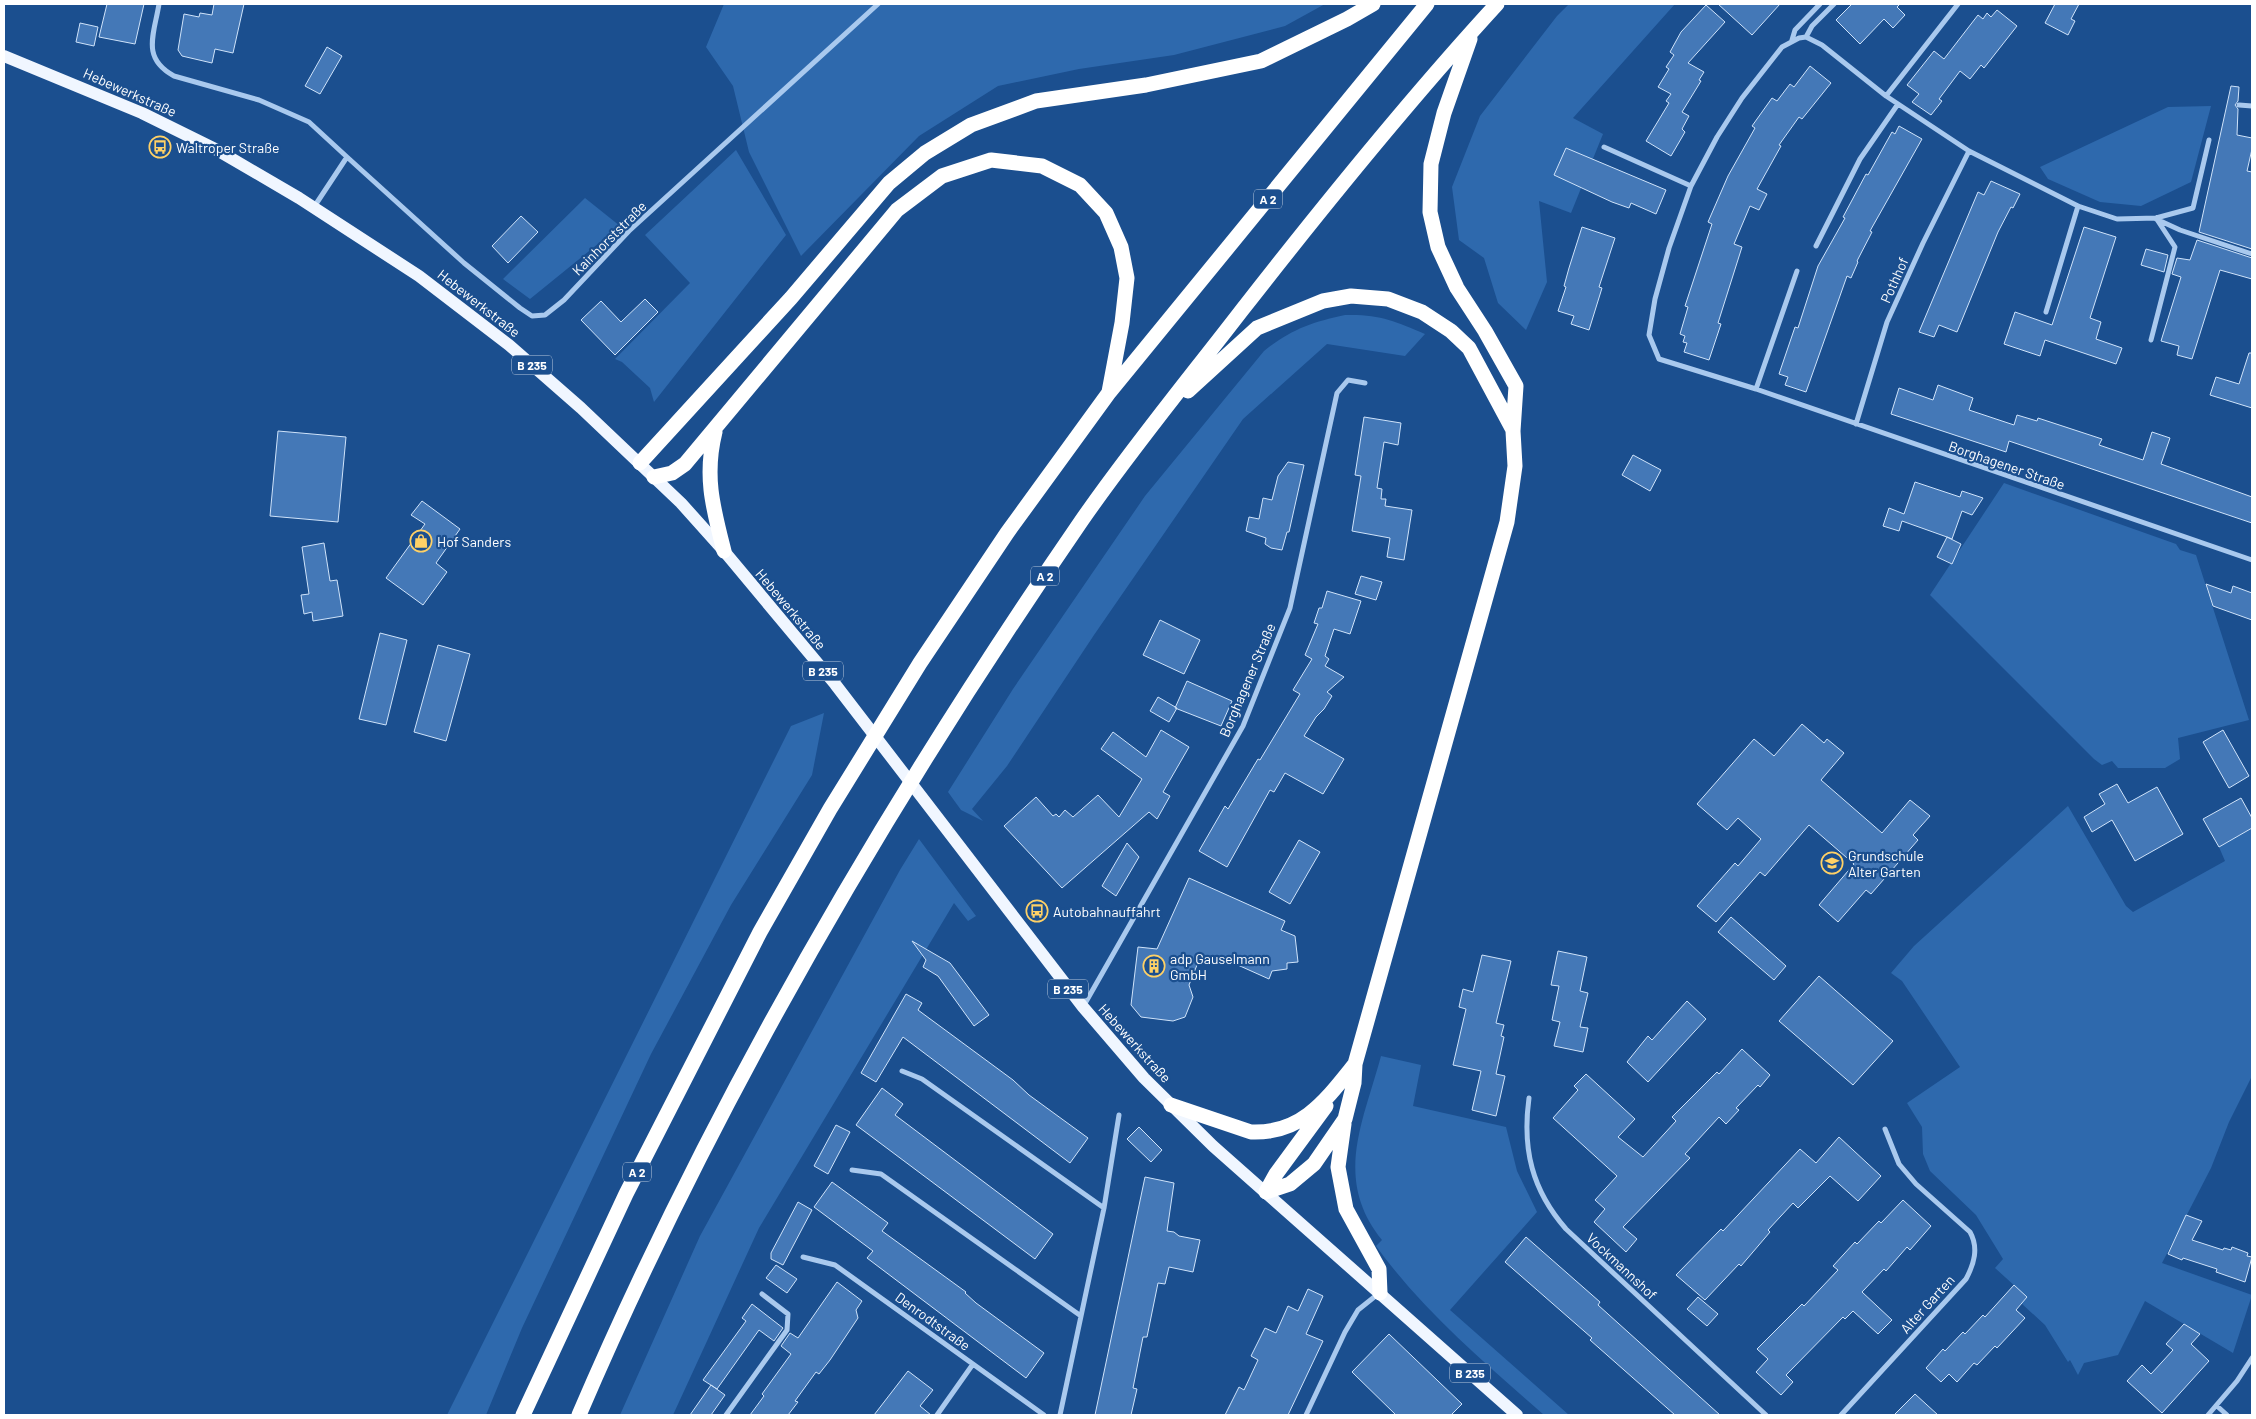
<svg xmlns="http://www.w3.org/2000/svg" width="2256" height="1419" viewBox="0 0 2256 1419" font-family="Barlow,sans-serif">
	<style>
		.green { fill: #2e69ad }
		.building { fill: #4478b7; stroke: #cfe3fa }
		.lines { fill: none; stroke-linecap: round; stroke-linejoin: round }
		.street { stroke: #a9c9ee; stroke-width: 5 }
		.primary { stroke: #f0f6ff; stroke-width: 12 }
		.highway { stroke: #fff; stroke-width: 15 }
		.labels { text-anchor: middle; dominant-baseline: central; stroke-width: 4.5; stroke-linejoin: round; paint-order: stroke }
		.shield { fill: #1b4f8f; stroke: #bbcadd; stroke-width: 1 }
		.shield-label { font-size: 12px; font-weight: bold; fill: #fff }
		.street-label { font-size: 14px; fill: #fff; stroke: #1b4f8f }
		.poi-label { font-size: 14px; fill: #fff; stroke: #1b4f8f; text-anchor: start }
	</style>
	<rect width="100%" height="100%" fill="#1b4f8f"/>
	<path class="green" d="M724 4H1325L1285 26 1174 55 1079 69 998 86 919 136 801 256 749 152 733 86 706 47Z
		M1569 4H1675L1573 118 1603 134 1571 213 1539 201 1547 282 1526 330 1498 303 1484 258 1459 240 1452 187 1480 116 1557 16Z
		M2211 106 2191 182 2141 206 2100 202 2048 179 2040 167 2168 107Z
		M736 150 786 235 654 402 650 388 622 362 615 359 690 283 645 235Z
		M585 198 620 226 530 299 503 279Z
		M1345 315C1379 314 1395 321 1425 334L1405 356 1327 344 1243 419 1094 635 1007 766 972 809 983 821 961 810 948 792 1013 689 1145 496 1264 351C1290 330 1312 322 1345 315Z
		M2004 483 2176 544 2180 550 2196 555 2249 720 2178 738 2180 759 2165 768H2118L2112 761 2102 765 2094 759 1930 595Z
		M824 713 812 775 731 905 651 1054 522 1328 486 1415H447L791 726Z
		M2068 806 2126 906 2133 912 2225 861 2219 847 2252 828V1076L2229 1122 2211 1168 2162 1263 2252 1295 2233 1353 2145 1301 2118 1355 2084 1363 2078 1375 2070 1360 2068 1362 2045 1325 2021 1303 2027 1297 1995 1268 2003 1259 1976 1215 1930 1171 1923 1154 1922 1127 1907 1103 1960 1067 1902 981 1891 973 1914 946Z
		M919 839 976 916 968 921 954 903 759 1228 673 1415H620L700 1236 900 870Z
		M1381 1056 1421 1065 1413 1106 1506 1127 1517 1171 1537 1212 1450 1310 1569 1415H1544C1485 1363 1423 1311 1376 1246L1382 1240C1333 1179 1363 1123 1381 1056Z"/>
	<path class="building" d="M107 4H144L135 44 99 37Z
		M214 4H244L233 53 215 49 212 63 182 56 178 50 184 14 199 17 200 13 212 15Z
		M1718 4H1780L1752 35Z
		M1852 4H1900L1897 7 1905 15 1893 28 1884 19 1860 44 1836 20Z
		M2055 4H2079L2071 19 2075 21 2068 35 2045 23Z
		M1706 5 1725 22 1688 63 1704 72 1699 80 1701 81 1682 112 1689 116 1682 129 1685 132 1671 156 1646 141 1669 103 1666 101 1671 94 1658 87 1669 69 1666 67 1674 55 1670 52 1681 32Z
		M1997 10 2017 26 1984 68 1981 65 1970 79 1960 71 1939 99 1942 101 1931 115 1912 102 1919 94 1907 85 1934 51 1944 59 1978 15 1983 19 1987 13 1991 17Z
		M80 23 98 27 94 46 76 42Z
		M327 47 342 56 320 94 305 86Z
		M1810 66 1831 83 1802 119 1799 117 1779 145 1781 146 1757 189 1767 194 1759 210 1750 206 1734 244 1742 247 1718 323 1721 324 1709 360 1684 352 1687 343 1683 342 1685 336 1680 334 1688 307 1685 306 1712 224 1708 222 1728 176 1755 128 1752 126 1772 98 1777 101 1790 84 1794 87Z
		M2231 86 2239 87 2238 101 2235 105 2238 109 2237 135 2252 138V149L2247 171 2252 172V249L2199 232Z
		M1899 126 1922 139 1870 231 1872 232 1857 261 1858 262 1851 278 1847 276 1806 392 1785 385 1788 377 1779 374 1795 327 1798 328 1818 266 1845 218 1843 217 1866 174 1868 175 1892 132 1895 134Z
		M1566 148 1666 190 1656 214 1631 203 1629 208 1612 202 1554 175Z
		M1991 181 2020 194 2013 208 2011 207 1998 232 1957 332 1939 325 1934 337 1919 332 1978 192 1984 195Z
		M521 216 538 232 508 263 492 246Z
		M1582 227 1615 238 1599 287 1602 288 1589 330 1571 324 1574 316 1558 311 1566 287 1564 286 1569 268Z
		M2084 227 2116 237 2090 318 2101 322 2096 339 2122 348 2116 364 2045 340 2040 356 2004 344 2015 312 2052 325Z
		M2197 240 2252 258V279L2220 270 2192 359 2177 355 2179 346 2161 341 2181 277 2172 274 2177 258 2190 260Z
		M2146 249 2168 255 2164 272 2141 265Z
		M645 299 658 312 615 355 581 320 601 301 621 322Z
		M2249 353H2252V408L2210 395 2216 377 2239 384Z
		M1938 385 1973 398 1969 410 2014 425 2017 415 2037 421 2038 418 2102 439 2099 445 2143 460 2152 432 2170 438 2161 464 2252 497V523L2009 441 2006 452 1891 414 1899 388 1933 400Z
		M1364 417 1401 423 1398 445 1384 442 1377 488 1382 489 1381 499H1386L1385 506 1412 510 1404 560 1387 557 1390 538 1352 531 1361 476 1355 475Z
		M278 431 346 437 338 522 270 516Z
		M1633 455 1661 470 1650 491 1622 475Z
		M1288 462 1304 465 1289 532H1287L1282 550 1271 548 1265 544 1266 538 1246 531 1249 517 1259 519 1263 498 1272 500 1278 476Z
		M1915 482 1960 497 1962 491 1983 498 1972 515 1962 511 1952 539 1947 537 1961 544 1952 564 1937 557 1947 537 1902 521 1899 531 1883 526 1889 508 1904 514Z
		M422 501 460 529 436 563 447 572 423 605 386 578 425 524 411 515Z
		M324 543 330 581 337 580 343 616 313 621 312 612 304 614 301 595 309 594 302 547Z
		M1361 576 1382 582 1376 600 1355 594Z
		M2206 584 2231 593 2233 586 2252 593V620L2213 606Z
		M1327 591 1361 601 1350 634 1334 629 1325 656 1329 659 1325 666 1344 677 1327 692 1332 696 1324 709 1316 717 1304 736 1344 759 1323 794 1285 773 1274 792 1270 790 1227 867 1199 851 1225 806 1228 809 1258 759 1260 760 1300 694 1293 690 1312 659 1305 655 1318 624 1314 623 1319 608H1322Z
		M1160 620 1200 640 1184 674 1143 655Z
		M380 633 407 640 386 725 359 719Z
		M438 645 470 654 446 741 414 732Z
		M1187 681 1232 701 1221 726 1175 708Z
		M1158 697 1177 708 1169 722 1150 711Z
		M1802 724 1824 743 1827 739 1844 753 1821 780 1882 833 1910 800 1930 816 1913 835 1918 840 1871 894 1866 890 1838 922 1819 905 1854 864 1809 825 1765 876 1760 872 1716 922 1697 906 1735 863 1738 866 1761 839 1738 818 1727 830 1697 804 1754 739 1774 756Z
		M1161 730 1189 747 1163 792 1170 796 1157 819 1149 812 1062 888 1004 826 1036 797 1053 816 1056 814 1059 817 1065 810 1073 817 1098 795 1119 817 1142 779 1101 749 1113 732 1146 757Z
		M2223 730 2249 776 2229 788 2203 742Z
		M2117 784 2128 803 2157 787 2183 834 2135 861 2112 820 2092 832 2084 817 2105 804 2099 794Z
		M2241 798 2252 818V828L2219 847 2203 819Z
		M1299 840 1320 852 1290 904 1269 892Z
		M1127 843 1139 857 1116 896 1102 886Z
		M1189 878 1285 921 1281 930 1295 936 1298 962 1287 963V969L1272 971 1269 979 1220 957 1197 965 1189 985 1193 997 1185 1017 1173 1021 1141 1017 1131 1005 1138 947 1157 949Z
		M1731 917 1786 966 1774 980 1718 932Z
		M912 941 950 963 989 1015 974 1026 938 976 923 967 926 960Z
		M1558 951 1587 957 1580 991 1588 993 1580 1027 1588 1028 1583 1052 1554 1046 1560 1022 1552 1020 1559 986 1551 985Z
		M1482 955 1511 961 1496 1023 1504 1025 1501 1036 1504 1037 1496 1074 1505 1076 1496 1116 1472 1110 1481 1071 1453 1065 1466 1009 1459 1007 1463 989 1473 992Z
		M1819 976 1893 1041 1853 1085 1779 1021Z
		M906 994 922 1003 918 1010 1013 1080 1029 1095 1088 1138 1070 1163 903 1037 876 1082 861 1073Z
		M1687 1001 1706 1019 1648 1082 1627 1062 1648 1036 1652 1040Z
		M1742 1049 1770 1075 1760 1087 1758 1085 1736 1108 1739 1110 1726 1124 1719 1117 1685 1154 1690 1158 1623 1227 1637 1239 1626 1252 1594 1222 1605 1209 1595 1200 1617 1176 1553 1118 1578 1090 1574 1086 1586 1074 1635 1119 1618 1137 1643 1157 1676 1121 1672 1117 1717 1072 1719 1074Z
		M882 1088 903 1104 895 1115 1053 1234 1035 1259 856 1125Z
		M836 1125 850 1132 828 1174 814 1166Z
		M1139 1127 1162 1150 1151 1162 1127 1139Z
		M1839 1137 1881 1176 1858 1201 1830 1176 1798 1208 1793 1203 1768 1230 1770 1232 1741 1266 1739 1264 1705 1300 1676 1275 1721 1229 1723 1231 1800 1149 1816 1163Z
		M1145 1177 1174 1183 1167 1231 1174 1232 1179 1236 1200 1240 1193 1272 1169 1267 1165 1284 1158 1283 1147 1337H1143L1133 1388 1137 1389 1131 1415H1095Z
		M832 1182 888 1223 882 1231 966 1292 965 1293 976 1303 1044 1353 1026 1378 867 1258 873 1251 814 1207Z
		M1903 1200 1931 1226 1910 1250 1907 1247 1886 1271 1884 1269 1862 1292 1892 1320 1878 1334 1853 1311 1845 1319 1843 1317 1786 1375 1793 1382 1781 1395 1756 1372 1768 1359 1757 1349 1802 1304 1804 1306 1838 1270 1833 1266 1855 1242 1857 1244 1879 1221 1881 1223Z
		M798 1202 812 1210 783 1265 771 1259V1253Z
		M2186 1215 2202 1221 2192 1240 2223 1250 2224 1248 2231 1250 2232 1247 2248 1253 2247 1256 2252 1257 2245 1282 2216 1272 2217 1269 2183 1258 2182 1260 2168 1254Z
		M1526 1237 1600 1302 1598 1305 1720 1415H1675L1590 1340 1592 1338 1505 1262Z
		M776 1265 797 1279 787 1293 766 1278Z
		M837 1282 862 1301 856 1310 858 1318 830 1360 819 1374 816 1372 795 1401 798 1402 788 1415H750L764 1396 762 1394 791 1354 781 1346 790 1333 798 1338Z
		M2014 1285 2027 1297 2016 1310 2025 1318 1997 1348 1995 1346 1977 1365 1974 1363 1957 1382 1949 1374 1941 1382 1926 1368 1943 1349 1945 1351 1963 1332 1965 1334 1983 1315 1985 1317Z
		M1308 1289 1323 1296 1306 1334 1323 1341 1288 1415H1225L1239 1387 1244 1390 1258 1360 1251 1356 1265 1328 1276 1333 1288 1306 1298 1311Z
		M1698 1297 1718 1314 1707 1326 1687 1309Z
		M752 1304 783 1328 774 1341 759 1330 717 1389 703 1380 746 1321 742 1318Z
		M2184 1324 2200 1334 2191 1344 2209 1361 2162 1413 2127 1381 2142 1365 2151 1374 2173 1350 2166 1344Z
		M1389 1334 1462 1404 1451 1415H1396L1352 1372Z
		M908 1371 933 1390 920 1406 931 1415H874Z
		M711 1385 725 1395 711 1415H690Z
		M1915 1394 1938 1415H1894Z"/>
	<g class="lines">
		<path class="street" d="M159 4C154 35 141 58 174 76L259 100 309 122 347 157 314 207
			M1806 37 1812 26 1834 4
			M1792 40 1795 30 1820 4
			M1886 96 1958 4
			M2239 105 2252 106
			M2209 140 2193 208 2156 218 2117 219 2078 206 1969 151 1886 96 1822 45 1806 37 1799 38 1782 47 1742 98 1717 137 1691 186 1669 248 1655 299 1649 335 1659 359 1756 389 2252 560
			M1604 147 1691 186
			M347 157 464 263 520 308 532 316 545 315 564 300 629 231 878 4
			M2156 219 2180 230 2252 254
			M1816 246 1860 159 1898 104
			M2046 312 2078 206
			M2151 340 2175 247 2156 218
			M1756 389 1797 271
			M1856 424 1887 322 1923 243 1969 151
			M1083 1007 1243 726 1290 608 1337 393 1348 380 1365 383
			M902 1071 922 1079 1104 1208
			M1529 1098C1522 1149 1532 1190 1566 1229L1766 1415
			M852 1170 881 1174 1081 1316
			M803 1257 835 1265 1044 1415
			M2217 1406 2227 1415
			M726 1415 787 1330 788 1314 762 1294
			M937 1415 973 1364
			M1060 1415 1104 1208 1119 1115
			M1306 1415 1345 1332 1358 1310 1378 1294
			M1841 1415 1966 1279C1974 1264 1979 1248 1970 1232L1916 1184 1899 1164 1885 1129
			M2208 1415 2237 1381 2252 1358"/>
		<path class="primary" d="M4 56 142 113 217 150 299 198 419 276 509 345 581 408 681 503 724 551 835 684 1083 1007 1144 1078 1213 1146 1517 1415"/>
		<path class="highway" d="M1188 391 1257 328 1323 301 1351 296 1388 299 1422 312 1451 331 1469 348 1513 430
			M715 432C704 476 713 508 724 551
			M640 463 791 298 889 183 925 153 971 125 1036 101 1146 85 1261 61 1347 19 1373 4
			M654 477 672 473 685 464 897 210 942 176 991 160 1042 166 1080 185 1106 213 1121 247 1127 278 1122 323 1109 392
			M1171 1105 1251 1132C1302 1134 1326 1100 1355 1064
			M1344 1124 1338 1167 1346 1209 1379 1269 1380 1293
			M1266 1192 1290 1184 1314 1164 1345 1119 1354 1083 1355 1064 1507 522 1515 466 1513 431 1516 386 1485 331 1457 288 1438 247 1430 212 1431 164 1444 113 1470 39
			M1266 1192 1276 1174 1326 1106
			M523 1415 626 1194 760 932 830 809 920 663 1007 533 1108 394 1427 4
			M579 1415C714 1100 888 802 1082 520 1132 448 1188 380 1242 310 1324 205 1407 102 1497 4"/>
	</g>
	<defs>
		<g id="bus-ring" transform="scale(1.125)"><circle r="9.5" fill="#1b4f8f" stroke="#ffd166" stroke-width="1.5"/><path d="M-5-6H5V4H4V6H2V4H-2V6H-4V4H-5ZM-3.5-4V0h7V-4ZM-3.5 1.2v1.5H-2V1.2ZM2 1.2v1.5H3.5V1.2Z" fill="#ffd166"/></g>
		<g id="shop-ring" transform="scale(1.125)"><circle r="9.5" fill="#1b4f8f" stroke="#ffd166" stroke-width="1.5"/><path d="M-5-2.5h2.3a2.7 3.5 0 0 1 5.4 0H5L5.5 6h-11ZM-1.5-2.5h3a1.5 2.3 0 0 0-3 0Z" fill="#ffd166"/></g>
		<g id="school-ring" transform="scale(1.125)"><circle r="9.5" fill="#1b4f8f" stroke="#ffd166" stroke-width="1.5"/><path d="M0-5L7-2L0 1L-7-2ZM-4 1L0 2.5L4 1V4Q0 6-4 4Z" fill="#ffd166"/></g>
		<g id="building-ring" transform="scale(1.125)"><circle r="9.5" fill="#1b4f8f" stroke="#ffd166" stroke-width="1.5"/><path d="M-4-6H4V6H1V3H-1V6H-4ZM-2.5-4.3h1.7v1.8h-1.7ZM.8-4.3h1.7v1.8H.8ZM-2.5-1h1.7V.8h-1.7ZM.8-1h1.7V.8H.8Z" fill="#ffd166"/></g>
	</defs>
	<g fill-rule="evenodd">
		<use href="#bus-ring" x="160" y="147"/>
		<use href="#shop-ring" x="421" y="541"/>
		<use href="#school-ring" x="1832" y="863"/>
		<use href="#bus-ring" x="1037" y="911"/>
		<use href="#building-ring" x="1154" y="966"/>
	</g>
	<g class="labels">
		<g class="shield">
			<rect x="1254" y="189.5" width="28" height="19" rx="4"/>
			<rect x="512" y="355.5" width="40" height="19" rx="4"/>
			<rect x="1031" y="566.5" width="28" height="19" rx="4"/>
			<rect x="803" y="661.5" width="40" height="19" rx="4"/>
			<rect x="1048" y="979.5" width="40" height="19" rx="4"/>
			<rect x="623" y="1162.5" width="28" height="19" rx="4"/>
			<rect x="1450" y="1363.5" width="40" height="19" rx="4"/>
		</g>
		<g class="shield-label">
			<text x="1268" y="199">A 2</text>
			<text x="532" y="365">B 235</text>
			<text x="1045" y="576">A 2</text>
			<text x="823" y="671">B 235</text>
			<text x="1068" y="989">B 235</text>
			<text x="637" y="1172">A 2</text>
			<text x="1470" y="1373">B 235</text>
		</g>
		<g class="street-label">
			<text transform="translate(130 92) rotate(24)">Hebewerkstraße</text>
			<text transform="translate(609 238) rotate(-45)">Kainhorststraße</text>
			<text transform="translate(1894 280) rotate(-66)">Pothhof</text>
			<text transform="translate(479 303) rotate(38)">Hebewerkstraße</text>
			<text transform="translate(2007 465) rotate(19)">Borghagener Straße</text>
			<text transform="translate(791 609) rotate(50)">Hebewerkstraße</text>
			<text transform="translate(1247 680) rotate(-67)">Borghagener Straße</text>
			<text transform="translate(1135 1043) rotate(48)">Hebewerkstraße</text>
			<text transform="translate(1622 1266) rotate(43)">Vockmannshof</text>
			<text transform="translate(1927 1304) rotate(-48)">Alter Garten</text>
			<text transform="translate(933 1321) rotate(36)">Denrodtstraße</text>
		</g>
		<g class="poi-label">
			<text x="176" y="147">Waltroper Straße</text>
			<text x="437" y="541">Hof Sanders</text>
			<text x="1848" y="855">Grundschule<tspan x="1848" dy="16">Alter Garten</tspan></text>
			<text x="1053" y="911">Autobahnauffahrt</text>
			<text x="1170" y="958">adp Gauselmann<tspan x="1170" dy="16">GmbH</tspan></text>
		</g>
	</g>
	<rect width="2256" height="1419" fill="none" stroke="#ffffff" stroke-width="10"/>
</svg>
